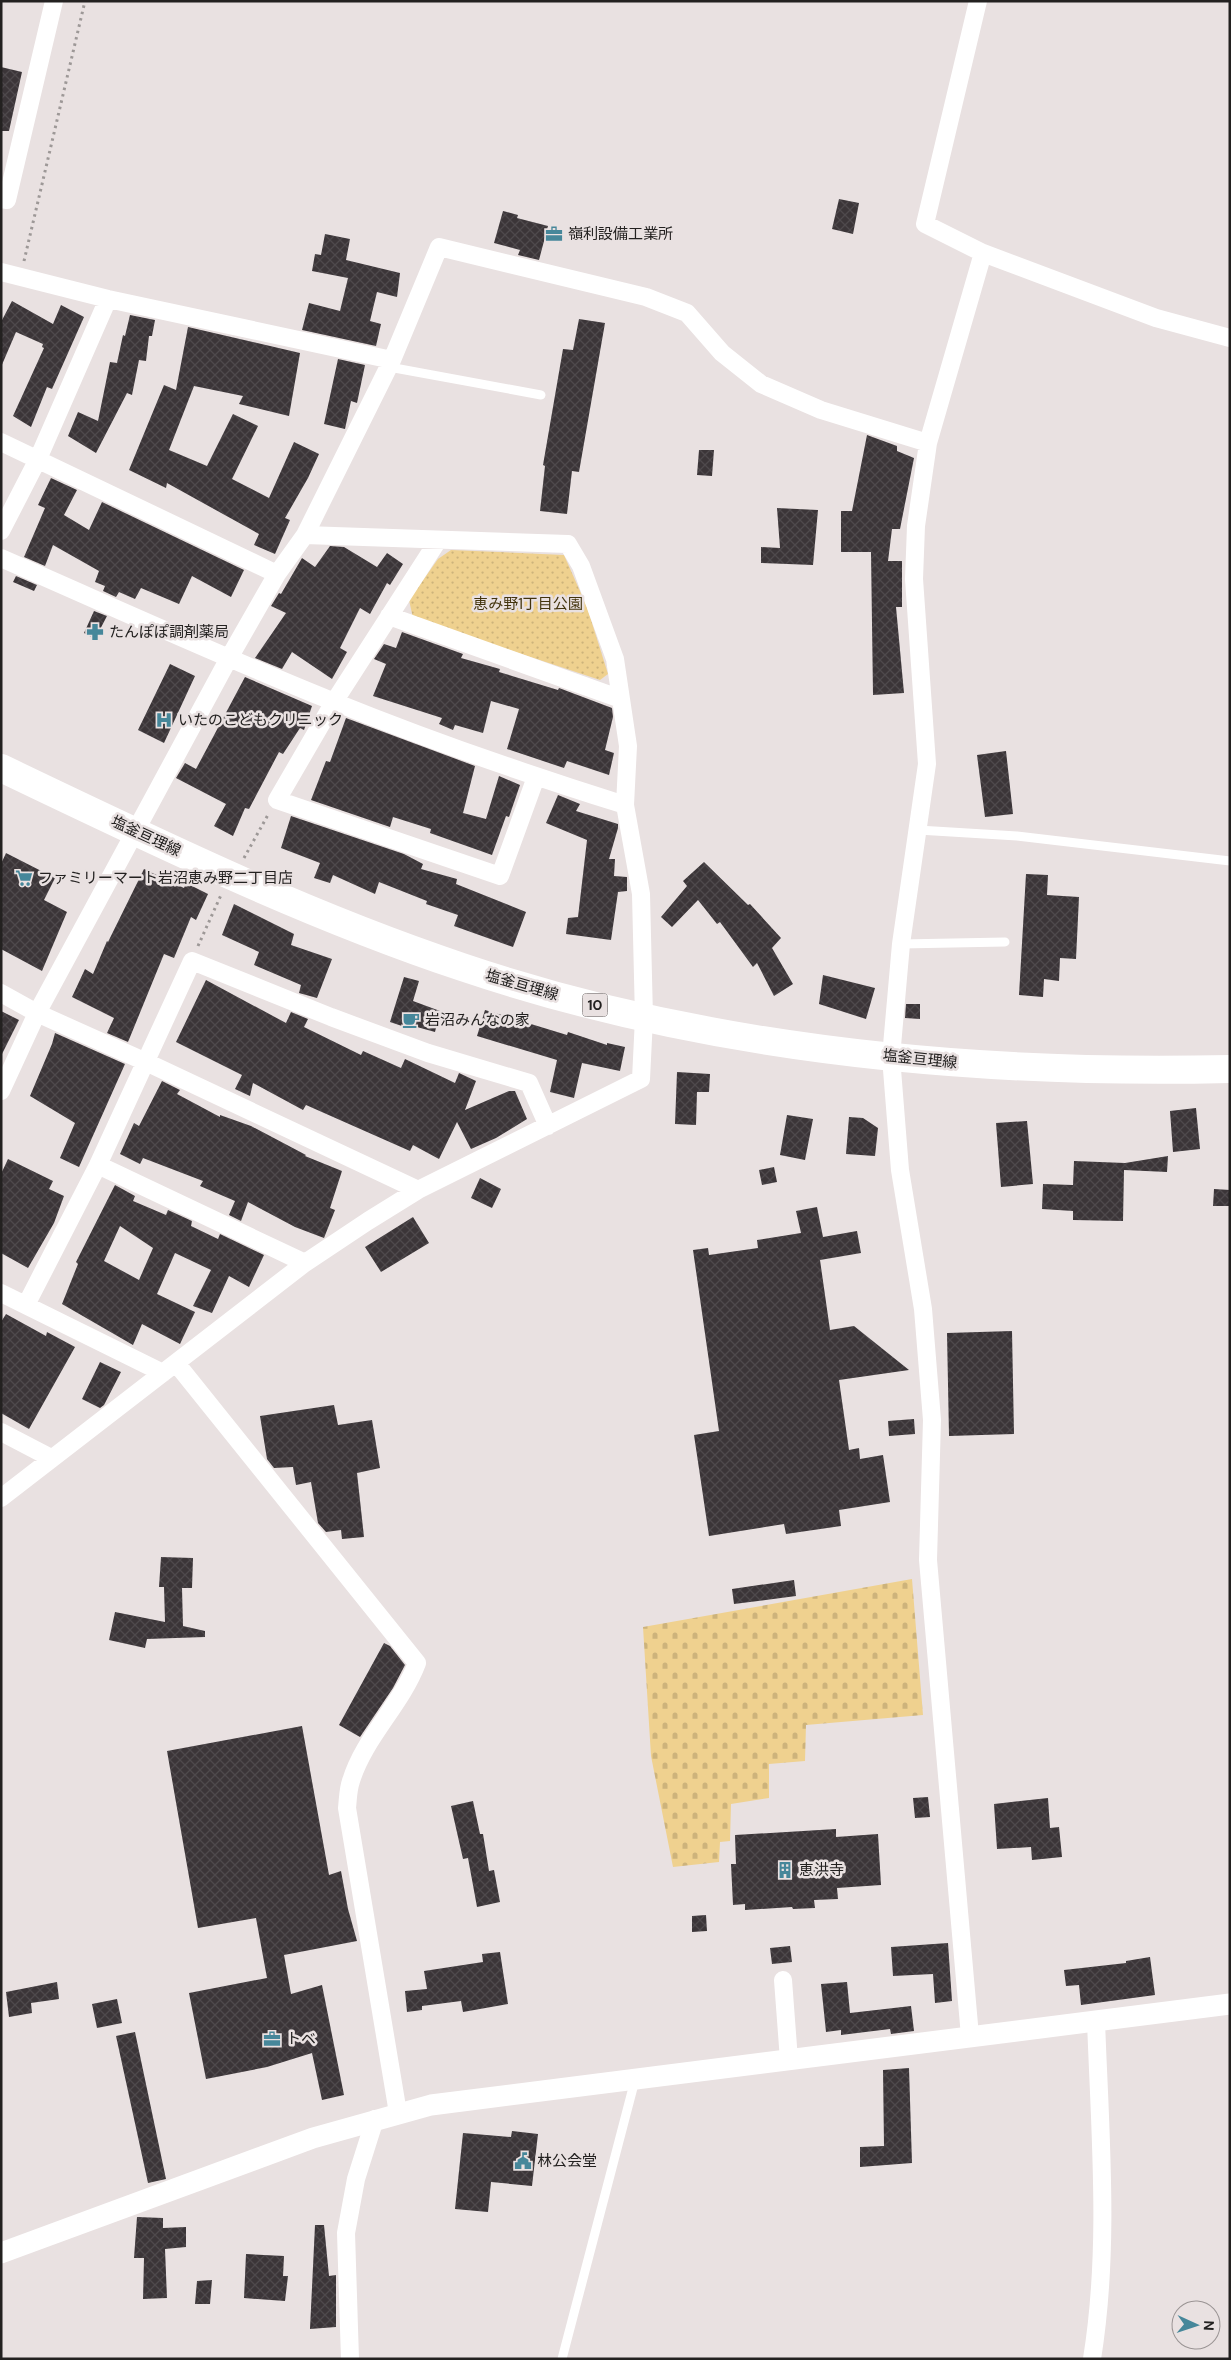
<svg xmlns="http://www.w3.org/2000/svg" width="1231" height="2360" viewBox="0 0 1231 2360" font-family="'DM Sans','Noto Sans JP',sans-serif">
	<style>
		.cemetery { fill: url(#cemetery-stones) }
		.park { fill: url(#park-dots) }
		.building { fill: url(#building-cross-hatch); fill-rule: evenodd }
		.lines { fill: none; stroke-linecap: round; stroke-linejoin: round }
		.path { stroke: #9d9897; stroke-width: 3; stroke-dasharray: 2.5 4; stroke-linecap: butt }
		.service { stroke: #fff; stroke-width: 9 }
		.minor { stroke: #fff; stroke-width: 18 }
		.tertiary { stroke: #fff; stroke-width: 21 }
		.primary { stroke: #fff; stroke-width: 28 }
		.labels { text-anchor: middle; dominant-baseline: central; stroke-width: 5; stroke-linejoin: round; paint-order: stroke }
		.shield { fill: #e9e1e1; stroke: #5e5b5a; stroke-width: 1 }
		.shield-label { font-size: 14px; font-weight: bold; fill: #232120 }
		.poi-label { font-size: 15px; fill: #232120; stroke: #e9e1e1; text-anchor: start }
		.park-label { font-size: 15px; fill: #43340d; stroke: #e9e1e1 }
		.street-label { font-size: 15px; fill: #232120; stroke: #e9e1e1 }
	</style>
	<defs>
		<pattern id="cemetery-stones" width="16" height="16" patternUnits="userSpaceOnUse" patternTransform="scale(1.25)"><rect width="16" height="16" fill="#efd18f"/><path d="M2 7V4a2 2 0 0 1 4 0v3zM10 15v-3a2 2 0 0 1 4 0v3z" fill="#cdb37b"/></pattern>
		<pattern id="park-dots" width="8" height="8" patternUnits="userSpaceOnUse" patternTransform="scale(1.25)"><rect width="8" height="8" fill="#efd18f"/><path d="M2 2h.1M6 6h.1" fill="none" stroke="#cdb37b" stroke-width="1.8" stroke-linecap="round"/></pattern>
		<pattern id="building-cross-hatch" width="8" height="8" patternUnits="userSpaceOnUse" patternTransform="scale(1.25)"><rect width="8" height="8" fill="#3b3538"/><path d="M0 0l8 8M0 8l8-8" fill="none" stroke="#4e494c"/></pattern>
	</defs>
	<rect width="100%" height="100%" fill="#e9e1e1"/>
	<path class="cemetery" d="M912 1579 923 1715 806 1725 805 1761 769 1764V1798L731 1804 730 1841 720 1842 719 1862 673 1867 651 1756 643 1627Z"/>
	<path class="park" d="M451 550 564 555 587 607 608 674 600 680 413 618 409 600 438 559Z"/>
	<path class="building" d="M1 67 22 72 9 131H1Z
		M839 199 859 203 853 234 832 229Z
		M503 211 518 215 517 218 548 226 539 260 518 255 520 250 494 243Z
		M325 234 350 239 346 260 400 273 397 297 377 292 370 321 381 324 376 346 302 330 309 303 340 311 348 278 312 271 315 254 321 255Z
		M12 301 53 324 61 305 84 317 52 389 47 387 31 427 13 416 44 348 42 347 43 344 16 332 1 367V322Z
		M130 315 155 320 152 336H149L146 361 139 360 132 395 127 393 96 453 68 436 78 412 98 421 110 362 117 363 123 335 125 336Z
		M579 319 605 323 579 472 572 471 567 514 540 511 545 466 543 465 563 349 573 350Z
		M188 327 300 353 289 416 239 404 243 396 194 386 169 450 207 466 233 414 258 426 232 479 269 498 294 442 319 454 308 478 285 518 290 520 275 554 254 545 259 534 167 483 166 488 129 470 164 385 176 390Z
		M338 359 365 365 357 403 351 401 345 429 324 424Z
		M867 435 897 446V451L914 458 900 529H892L888 561H902V607H896L904 693 873 695 871 552H841V511H852Z
		M699 450H714L712 476 697 475Z
		M51 478 77 490 64 515 89 530 102 502 244 570 231 597 192 576 179 604 141 588 135 599 119 592 116 597 103 591 105 586 95 582 99 571 53 545 45 566 24 557 45 508 38 505Z
		M777 508 818 510 813 565 761 563V547L780 548Z
		M330 546 344 547 377 567 387 553 403 564 390 585 387 583 370 614 360 608 340 648 347 652 332 679 292 652 282 669 255 658 286 613 271 606 279 593 281 594 302 558 315 567Z
		M16 576 37 585 34 591 13 582Z
		M94 611 107 616 95 639 84 633Z
		M402 632 463 654 461 658 500 669 499 672 558 690 559 688 612 708 613 717 605 750 614 753 609 775 567 761 564 768 507 749 519 709 491 701 483 733 455 725 453 730 439 724 442 718 373 696 386 664 374 659 384 644 396 648Z
		M170 664 195 676 164 743 138 730Z
		M245 677 312 706 304 730 300 728 283 754 279 752 249 809 245 808 233 836 214 826 226 804 176 778 185 763 196 769Z
		M346 718 475 766 463 813 486 819 499 776 520 785 509 817 506 816 492 855 430 833 431 829 393 817 390 827 311 800 326 761 330 762Z
		M1006 751 1013 814 985 817 977 755Z
		M558 795 580 804 576 811 618 824V828L609 859H615L614 876 627 877V891L618 892 611 940 566 934 568 918 578 917 587 840 546 823Z
		M291 816 404 854 423 864 421 869 457 879 456 884 526 912 513 947 454 926 458 915 426 904 427 901 379 882 375 894 333 875 330 883 314 878 320 863 281 848Z
		M6 853 55 878 44 900 67 912 42 971 1 949V864Z
		M704 862 748 905 750 904 781 938 772 948 793 984 774 996 757 963 753 967 720 922 717 924 698 900 672 927 661 917 687 886 683 881Z
		M144 869 184 888 186 883 208 894 196 920 191 917 174 958 164 954 128 1042 107 1033 114 1018 72 997 85 969 93 974 107 941 108 942Z
		M1026 874 1048 875 1047 895 1079 897 1076 959 1060 958 1059 981 1044 979 1043 997 1019 995Z
		M234 904 294 934 291 945 332 959 317 998 299 993 301 985 254 965 259 952 222 935Z
		M823 975 875 988 866 1019 819 1004Z
		M404 977 419 981 413 1001 440 1011 435 1032 406 1024 405 1027 390 1022Z
		M206 980 286 1023 291 1012 308 1019 304 1027 361 1055 363 1051 401 1068 405 1059 455 1083 459 1073 476 1081 465 1110 509 1091H515L527 1119 496 1138 471 1149 457 1122 439 1159 413 1145 410 1151 306 1105 303 1110 253 1083 250 1096 235 1089 242 1075 176 1042Z
		M906 1004H920V1019L905 1018Z
		M485 1010 567 1035 568 1032 607 1045V1043L625 1047 620 1071 582 1063 574 1098 550 1092 557 1060 477 1036Z
		M1 1011 19 1020 1 1056Z
		M55 1033 125 1064 79 1167 60 1158 75 1123 30 1096 52 1044Z
		M677 1072 710 1074 709 1092H697L696 1125 675 1124Z
		M162 1081 180 1090 177 1094 220 1117V1115L251 1126 306 1155 305 1156 342 1171 330 1208 335 1210 324 1238 295 1227 248 1202 241 1221 229 1215 235 1201 200 1186 203 1181 143 1158 140 1164 120 1154 134 1123 139 1126Z
		M1196 1108 1200 1149 1173 1152 1170 1111Z
		M787 1115 813 1119 805 1160 780 1155Z
		M849 1117 863 1118 878 1128 875 1156 846 1154Z
		M1027 1121 1033 1184 1001 1187 996 1123Z
		M1168 1156 1167 1172 1124 1170 1123 1221 1073 1220V1211L1042 1209 1043 1184 1073 1185 1074 1161 1125 1163Z
		M8 1159 53 1181 49 1189 64 1196 54 1223 28 1268 1 1253V1174Z
		M774 1167 777 1182 762 1185 759 1170Z
		M480 1178 501 1189 492 1208 471 1198Z
		M115 1185 135 1196 133 1201 166 1215 168 1210 192 1221 191 1226 218 1239 220 1234 264 1255 249 1287 229 1276 212 1313 193 1306 211 1270 175 1253 157 1294 195 1312 180 1344 142 1324 133 1345 62 1304 78 1264 76 1262ZM120 1226 153 1248 139 1280 104 1261Z
		M1214 1189 1230 1190V1206H1213Z
		M817 1207 823 1237 857 1231 861 1253 820 1260 830 1330 854 1326 909 1370 839 1380 849 1450 859 1448 860 1459 883 1455 890 1502 839 1510 841 1526 786 1534 784 1524 709 1536 694 1435 719 1431 693 1250 708 1248 709 1255 758 1248 757 1240 801 1233 796 1211Z
		M413 1217 429 1243 381 1272 365 1247Z
		M6 1314 46 1336 47 1332 75 1347 29 1429 1 1413V1322Z
		M1012 1331 1014 1434 949 1436 947 1333Z
		M100 1362 121 1372 104 1405 100 1408 82 1399Z
		M334 1405 338 1425 372 1420 380 1468 357 1473 364 1537 342 1539 341 1530 326 1532 318 1523 311 1482 296 1485 293 1467 274 1468 267 1459 260 1416Z
		M914 1419 915 1434 889 1436 888 1421Z
		M161 1557 193 1558 192 1588H182L183 1626 205 1631V1637L147 1639 145 1648 109 1640 115 1612 165 1622 164 1587H159Z
		M794 1580 796 1596 734 1604 732 1589Z
		M384 1643 390 1646 405 1665 393 1688 360 1737 339 1725Z
		M302 1726 329 1875 341 1871 348 1909 357 1941 284 1955 291 1994 322 1985 344 2095 322 2100 312 2053 267 2067 206 2079 189 1993 267 1978 256 1918 198 1928 167 1751Z
		M928 1797 930 1817 915 1818 913 1798Z
		M1048 1798 1050 1828 1059 1827 1062 1857 1032 1860 1031 1847 997 1849 994 1804Z
		M473 1801 480 1834H483L489 1871 494 1870 500 1902 477 1907 468 1858 463 1859 451 1806Z
		M836 1829V1837L878 1834 881 1885 837 1888 838 1899 814 1900 815 1908 793 1909 792 1907 745 1910V1904L733 1905 731 1864H736L735 1835Z
		M706 1915 707 1931 692 1932V1916Z
		M948 1943 952 2001 935 2003 933 1974 893 1976 891 1947Z
		M790 1946 792 1962 772 1964 770 1948Z
		M500 1952 508 2004 463 2012 461 2001 422 2006V2010L407 2012 405 1991 427 1989 424 1971 483 1962 482 1954Z
		M1150 1957 1155 1995 1081 2005 1079 1985 1066 1986 1064 1970 1126 1963V1961Z
		M57 1982 59 1999 31 2003 32 2013 9 2017 6 1992Z
		M847 1982 850 2013 911 2006 914 2031 891 2034 890 2029 841 2035V2030L826 2032 821 1984Z
		M117 1999 122 2023 97 2028 92 2004Z
		M135 2032 166 2179 148 2183 116 2036Z
		M909 2068 912 2163 860 2167V2147L884 2146 883 2070Z
		M512 2131 538 2134 532 2186 491 2182 488 2212 455 2209 463 2133 511 2137Z
		M137 2217 163 2218V2228L186 2227V2247L165 2249 167 2298 143 2299 144 2258H134Z
		M315 2225H324L329 2276 336 2275V2327L310 2329Z
		M246 2254 284 2256 283 2276H288L285 2301 244 2298Z
		M212 2280 210 2304H195L197 2281Z"/>
	<g class="lines">
		<path class="path" d="M24 261 85 1
			M244 858 269 813
			M198 946 221 895"/>
		<path class="service" d="M389 367 541 395
			M918 830 1017 836 1230 861
			M901 944 1005 942
			M562 2359 635 2080"/>
		<path class="minor" d="M978 1 925 224 983 253 1156 318 1230 338
			M1 199 7 200 54 1
			M1 272 108 299 392 360
			M1 442 277 574
			M1 531 38 459 108 299
			M437 542 334 702 277 800 500 876 536 777
			M1 558C111 606 220 656 332 701 428 740 526 774 625 805
			M389 616 621 699
			M1 993 37 1013 146 1062 418 1190
			M1 1091 37 1013 229 658 277 574 305 535 392 360 439 247 646 297 687 313 722 353 761 384 821 410 928 443
			M98 1165 305 1263
			M1 1293 163 1373
			M26 1305 98 1165 192 961 331 1017 428 1053 529 1083 548 1126
			M176 1363 417 1663C401 1705 364 1738 351 1781 348 1789 348 1799 347 1808L398 2113
			M1 1432 51 1458
			M1 1498 305 1263 368 1221 418 1190 641 1079 644 1018 641 894 625 805 628 746 615 659 581 566 568 544 305 535
			M783 1980 789 2060
			M970 2036 928 1560 932 1420 923 1309 900 1170 891 1057 901 944 927 764 914 579 916 526 928 443 983 253
			M350 2359 346 2233 356 2179 375 2119
			M1092 2359C1110 2248 1100 2133 1096 2021"/>
		<path class="tertiary" d="M1 2253 313 2138 431 2105 1230 2004"/>
		<path class="primary" d="M1 768C152 840 303 914 462 967 708 1050 971 1075 1230 1069"/>
	</g>
	<defs>
		<g id="office-bare" transform="scale(1.35)"><path d="M-6-3h4V-5.5h4V-3h4V5H-6ZM-1-4.5V-3h2v-1.5ZM-6 0V1H6V0Z" fill="#46879a" stroke="#e9e1e1" stroke-width="2.5" paint-order="stroke"/></g>
		<g id="pharmacy-bare" transform="scale(1.35)"><path d="M-2-6h4v4h4v4h-4v4h-4v-4h-4v-4h4Z" fill="#46879a" stroke="#e9e1e1" stroke-width="2.5" paint-order="stroke"/></g>
		<g id="hospital-bare" transform="scale(1.35)"><path d="M-5-5h3v3.5h4V-5h3V5h-3V1.5h-4V5h-3Z" fill="#46879a" stroke="#e9e1e1" stroke-width="2.5" paint-order="stroke"/></g>
		<g id="supermarket-bare" transform="scale(1.35)"><path d="M-6-5.5h2.5l.6 2H6L4.5 2H-2.5L-4.4-4H-6ZM-1.5 3.2a1.3 1.3 0 1 0 .1 0ZM3 3.2a1.3 1.3 0 1 0 .1 0Z" fill="#46879a" stroke="#e9e1e1" stroke-width="2.5" paint-order="stroke"/></g>
		<g id="cafe-bare" transform="scale(1.35)"><path d="M-5.5-4.5H6V0H3Q3 3.5 0 3.5H-2.5Q-5.5 3.5-5.5 0ZM3-3.2v2h1.7v-2ZM-6 4.5H4V6H-6Z" fill="#46879a" stroke="#e9e1e1" stroke-width="2.5" paint-order="stroke"/></g>
		<g id="building-bare" transform="scale(1.35)"><path d="M-4-6H4V6H1V3H-1V6H-4ZM-2.5-4.3h1.7v1.8h-1.7ZM.8-4.3h1.7v1.8H.8ZM-2.5-1h1.7V.8h-1.7ZM.8-1h1.7V.8H.8Z" fill="#46879a" stroke="#e9e1e1" stroke-width="2.5" paint-order="stroke"/></g>
		<g id="civic-bare" transform="scale(1.35)"><path d="M-.6-6.5H3V-4.5H.6V-3L4-1V1h2V6H-6V1h2V-1L-.6-3ZM-1.2 2.5V6h2.4V2.5Z" fill="#46879a" stroke="#e9e1e1" stroke-width="2.5" paint-order="stroke"/></g>
	</defs>
	<g fill-rule="evenodd">
		<use href="#office-bare" x="554" y="234"/>
		<use href="#pharmacy-bare" x="95" y="632"/>
		<use href="#hospital-bare" x="164" y="720"/>
		<use href="#supermarket-bare" x="24" y="878"/>
		<use href="#cafe-bare" x="411" y="1020"/>
		<use href="#building-bare" x="785" y="1870"/>
		<use href="#office-bare" x="272" y="2039"/>
		<use href="#civic-bare" x="523" y="2161"/>
	</g>
	<g class="labels">
		<rect class="shield" x="582.5" y="993.5" width="25" height="23" rx="4"/>
		<g class="shield-label">
			<text x="595" y="1005">10</text>
		</g>
		<g class="poi-label">
			<text x="568" y="234">嶺利設備工業所</text>
			<text x="109" y="632">たんぽぽ調剤薬局</text>
			<text x="178" y="720">いたのこどもクリニック</text>
			<text x="38" y="878">ファミリーマート岩沼恵み野二丁目店</text>
			<text x="425" y="1020">岩沼みんなの家</text>
			<text x="799" y="1870">恵洪寺</text>
			<text x="286" y="2039">トベ</text>
			<text x="537" y="2161">林公会堂</text>
		</g>
		<g class="park-label">
			<text x="528" y="604">恵み野1丁目公園</text>
		</g>
		<g class="street-label">
			<text transform="translate(146 836) rotate(25)">塩釜亘理線</text>
			<text transform="translate(522 985) rotate(16)">塩釜亘理線</text>
			<text transform="translate(920 1059) rotate(6)">塩釜亘理線</text>
		</g>
	</g>
	<rect width="1231" height="2360" fill="none" stroke="#232120" stroke-width="5"/>
	<g transform="translate(1196 2325) rotate(93)"><circle r="24" fill="#e9e1e1" stroke="#9a9494"/>
	<path d="M0-4L9 19L0 12L-9 19Z" fill="#46879a"/>
	<text y="-8" font-size="14" font-weight="bold" text-anchor="middle" fill="#232120">N</text>
	</g>
</svg>
